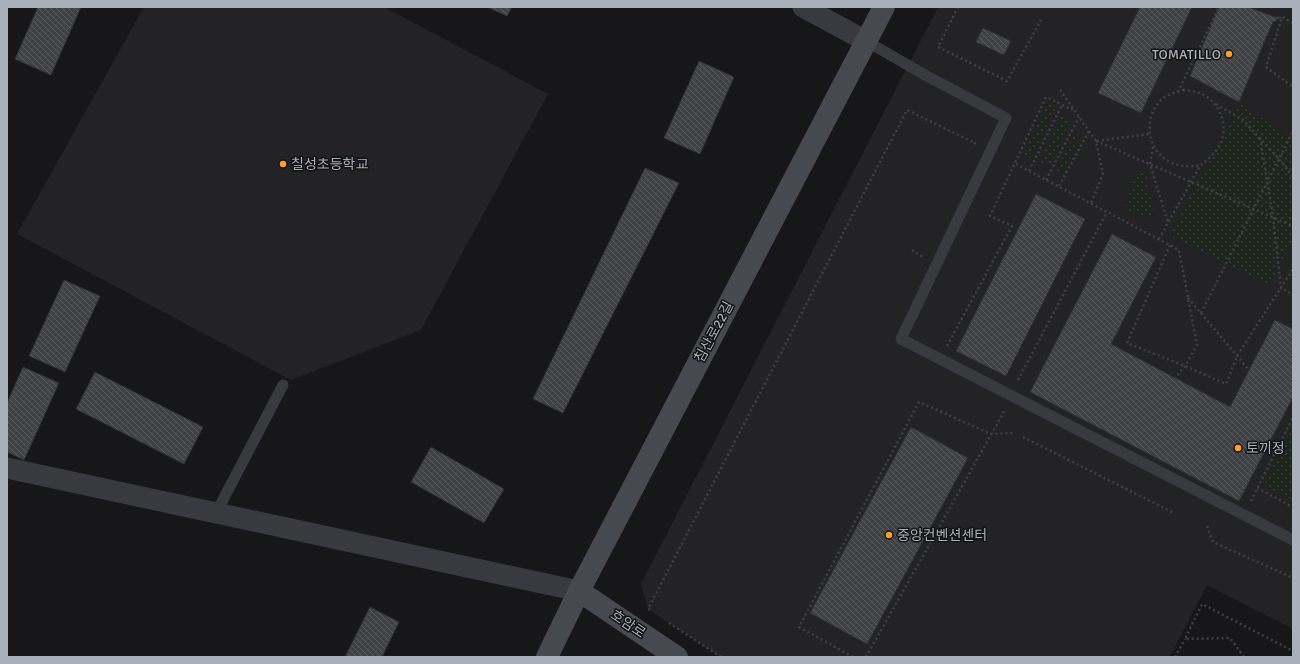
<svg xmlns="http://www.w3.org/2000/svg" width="1300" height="664" viewBox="0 0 1300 664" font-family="Signika,'Noto Sans KR',sans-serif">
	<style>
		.built { fill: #232326 }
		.grass { fill: url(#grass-dots) }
		.building { fill: url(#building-back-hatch); stroke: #313135 }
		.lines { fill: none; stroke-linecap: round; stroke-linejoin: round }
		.path { stroke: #3e4146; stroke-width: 2.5; stroke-dasharray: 2 3; stroke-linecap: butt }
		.lane { stroke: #383a3f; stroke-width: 11 }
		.street { stroke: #383a3f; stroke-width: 21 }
		.secondary { stroke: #46494f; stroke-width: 22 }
		.poi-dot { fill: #fd9f2b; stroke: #121214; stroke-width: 1.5 }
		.labels { text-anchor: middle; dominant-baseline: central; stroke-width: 3; stroke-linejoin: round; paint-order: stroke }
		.poi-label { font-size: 14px; fill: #a8b0ba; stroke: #121214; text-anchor: start }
		.street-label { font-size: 14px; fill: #a8b0ba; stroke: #121214 }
	</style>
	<defs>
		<pattern id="grass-dots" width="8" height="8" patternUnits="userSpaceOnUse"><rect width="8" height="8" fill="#1d251d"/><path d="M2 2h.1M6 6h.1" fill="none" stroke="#3b423c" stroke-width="1.8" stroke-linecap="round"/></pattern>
		<pattern id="building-back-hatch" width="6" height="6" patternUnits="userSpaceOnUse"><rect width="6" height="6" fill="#414246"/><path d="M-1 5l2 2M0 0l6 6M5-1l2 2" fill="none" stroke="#5a5b5f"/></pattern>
	</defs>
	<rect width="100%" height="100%" fill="#171719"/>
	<path class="built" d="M144 7H384L548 94 421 330 291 380 17 234Z
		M938 7H1293V629L1207 585 1170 657H720L648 609 641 584Z"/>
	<path class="grass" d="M1239 102 1293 140V240L1269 285 1170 236 1198 180 1218 148Z
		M1048 104 1056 107 1031 158 1023 154Z
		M1062 116 1070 121 1050 166 1039 162Z
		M1075 131 1080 137 1063 173 1056 170Z
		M1139 169 1145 172 1155 217 1131 213 1126 205 1134 180Z
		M1293 424V500L1264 486Z"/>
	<path class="building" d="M38 7H81L51 75 15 59Z
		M487 7H512L507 16Z
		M1140 7H1192L1141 113 1098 93Z
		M1219 7H1248L1275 17H1282L1273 22 1268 33 1239 102 1190 76Z
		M983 28 1011 41 1004 55 976 42Z
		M699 61 734 77 700 154 664 138Z
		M645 168 679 183 563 413 533 399Z
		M1036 194 1085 219 1006 376 956 351Z
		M1112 234 1156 257 1111 344 1230 407 1275 320 1293 329V397L1239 501 1030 392Z
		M64 280 100 296 65 372 29 356Z
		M23 367 59 383 24 460 7 452V403Z
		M95 372 203 427 184 464 76 409Z
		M911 427 968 458 867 644 810 613Z
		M431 447 504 489 484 523 411 482Z
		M370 607 399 622 382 657H345Z"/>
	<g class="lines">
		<path class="path" d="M958 7 938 47 1007 81 1041 20
			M1293 23 1282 17 1266 67 1293 87
			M1060 90 1096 141 1103 174 1091 203
			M1183 90C1192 91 1200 92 1207 97 1223 108 1229 131 1218 148 1213 155 1206 161 1200 166 1191 166 1181 167 1172 163 1147 152 1142 119 1161 100 1167 94 1175 93 1183 90Z
			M1178 92 1219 7
			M1216 104 1243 120 1279 159 1293 177
			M1260 138 1273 217 1281 288 1293 295
			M1096 141 1293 226
			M1097 141 1149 134
			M1153 147 1150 164 1168 223
			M1016 164 1179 250 1197 345 1185 366 1175 378
			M1029 171 1062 105
			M1046 180 1079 117
			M1059 186 1089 131
			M1159 239 1200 166
			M1170 245 1127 343 1185 366 1226 384 1237 356 1293 269
			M912 250 921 256 922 253
			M1188 298 1249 370
			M1201 313 1293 131
			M947 346 1012 226 990 216 1046 97 1075 111
			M1018 380 1107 212
			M1023 437 1174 513
			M1257 488 1293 507
			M1251 501 1293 417
			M1207 526 1213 542 1293 578
			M650 610 648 609 907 110 975 143 974 144
			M669 623 721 657
			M853 657 799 627 919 402 991 434 1013 433
			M866 657 1005 410
			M1175 657 1185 639
			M1244 657 1230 638 1185 639 1202 604 1293 651"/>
		<path class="lane" d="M866 41 925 75 1006 118 901 339 1293 540
			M216 513 283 385"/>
		<path class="street" d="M803 7 866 41
			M7 468 579 591"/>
		<path class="secondary" d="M579 591 677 657
			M547 657 579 591 884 7"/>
	</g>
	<g class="poi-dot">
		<circle cx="1229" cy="54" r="4"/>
		<circle cx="283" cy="164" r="4"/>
		<circle cx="1238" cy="448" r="4"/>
		<circle cx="889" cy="535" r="4"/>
	</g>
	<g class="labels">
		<g class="poi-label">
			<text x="1221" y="54" text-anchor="end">TOMATILLO</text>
			<text x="291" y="164">칠성초등학교</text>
			<text x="1246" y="448">토끼정</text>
			<text x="897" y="535">중앙컨벤션센터</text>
		</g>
		<g class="street-label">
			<text transform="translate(714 332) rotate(-62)">침산로22길</text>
			<text transform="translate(628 624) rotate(34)">호암로</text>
		</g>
	</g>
	<rect width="1300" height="664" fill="none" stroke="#a8b0ba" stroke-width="16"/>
</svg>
